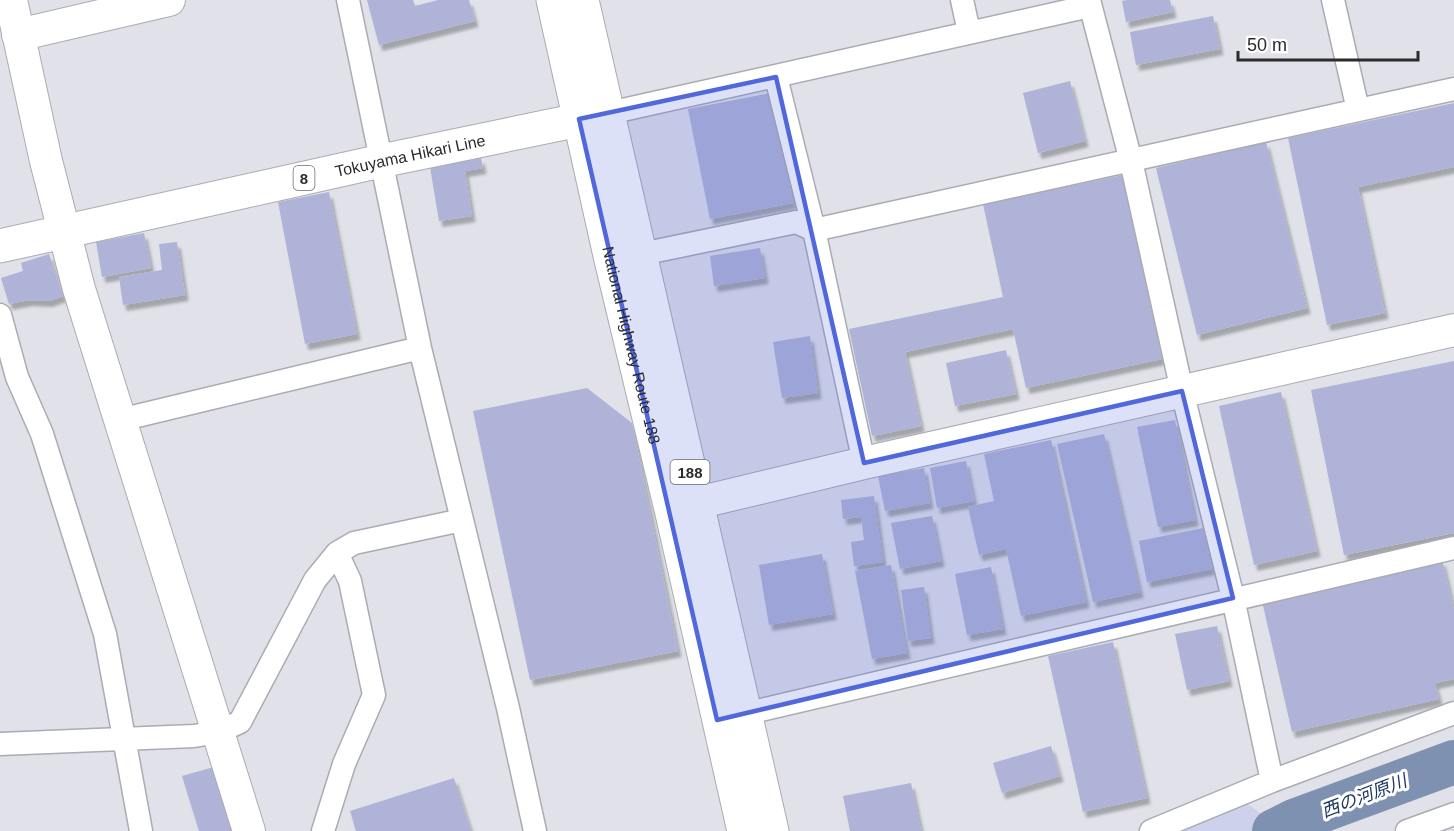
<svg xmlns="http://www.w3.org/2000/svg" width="1454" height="831" viewBox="0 0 1454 831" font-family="Arial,'Noto Sans JP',sans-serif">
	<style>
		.green { fill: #cdd1ec }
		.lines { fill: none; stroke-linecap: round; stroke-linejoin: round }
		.river { stroke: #7f91b0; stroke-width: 44 }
		.building { fill: #afb3d7; filter: url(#shadow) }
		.street-casing { stroke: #aaabb3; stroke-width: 25 }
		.secondary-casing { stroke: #aaabb3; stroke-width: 34 }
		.primary-casing { stroke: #aaabb3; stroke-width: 35 }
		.highway-casing { stroke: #aaabb3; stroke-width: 35 }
		.street { stroke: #fff; stroke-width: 22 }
		.secondary { stroke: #fff; stroke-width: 32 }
		.primary { stroke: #fff; stroke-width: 33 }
		.highway { stroke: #fff; stroke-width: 33 }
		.marked { fill: #5167dc; fill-opacity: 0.2; stroke: #5167dc; stroke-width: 4.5; stroke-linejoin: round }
		.labels { text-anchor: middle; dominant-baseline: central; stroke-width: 6; stroke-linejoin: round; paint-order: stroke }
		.shield { fill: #fff; stroke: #6b6b6d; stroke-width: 1.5 }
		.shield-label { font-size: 15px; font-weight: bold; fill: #2b2b2e }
		.street-label { font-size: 16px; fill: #2b2b2e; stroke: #fff }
		.water-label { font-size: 18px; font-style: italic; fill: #1e3661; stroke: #fff }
	</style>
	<defs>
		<filter id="shadow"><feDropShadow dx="3.5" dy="6" stdDeviation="1.5" flood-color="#0004"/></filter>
	</defs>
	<rect width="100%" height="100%" fill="#e0e1e9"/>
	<path class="green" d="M1245 802 1267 818 1273 831H1175Z"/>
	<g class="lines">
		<path class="river" d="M1274 831 1294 821 1454 762"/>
	</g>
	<path class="building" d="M367 0H413L415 6 438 0H469L475 21 379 45Z
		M1127 0H1170L1173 12 1126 22 1122 1Z
		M1213 16 1220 49 1136 65 1130 32Z
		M1070 81 1085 141 1038 153 1023 93Z
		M771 93 793 203 710 219 688 109Z
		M1454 103V167L1358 187 1385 313 1327 325 1288 138Z
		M1266 142 1307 308 1197 335 1156 168Z
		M481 158 483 168 465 171 472 216 439 221 430 167Z
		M1123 175 1162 359 1026 388 1013 329 905 352 921 426 872 436 849 329 1003 297 983 204Z
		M329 192 357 334 305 344 278 202Z
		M144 233 151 268 102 277 96 242Z
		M177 242 185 295 123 305 119 277 162 270 159 244Z
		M760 248 765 278 714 286 710 256Z
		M49 254 63 296 49 301 29 300 9 304 1 278 23 271 21 263Z
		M810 336 818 393 782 398 773 342Z
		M1006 350 1016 394 955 406 946 363Z
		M1454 361V533L1344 555 1311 390Z
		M587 388 632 423 678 651 530 680 473 411Z
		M1281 392 1317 551 1254 565 1219 406Z
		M1175 420 1195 520 1158 527 1137 427Z
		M1104 434 1140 592 1093 602 1057 444Z
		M1051 440 1086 602 1021 616 1006 549 979 555 968 507 994 501 984 454Z
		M966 461 974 501 937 508 930 468Z
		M924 468 930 503 885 511 878 476Z
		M874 496 883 562 854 566 851 542 864 540 861 517 843 519 841 500Z
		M932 516 941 561 900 569 891 523Z
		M1203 528 1212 569 1147 582 1139 541Z
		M822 554 833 614 769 625 759 565Z
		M1442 560 1454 610V679L1435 683 1439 699 1292 732 1262 601Z
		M891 565 907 653 872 659 855 571Z
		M991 567 1003 629 967 635 955 574Z
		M924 587 931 638 908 641 901 590Z
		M1217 626 1229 681 1187 690 1175 634Z
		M1113 642 1147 798 1083 812 1048 656Z
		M1051 746 1060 776 1002 793 993 763Z
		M221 765 241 831H199L182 776Z
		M454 778 471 831H356L350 811Z
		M911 783 921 831H850L843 796Z"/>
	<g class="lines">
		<g class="street-casing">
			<path id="street" d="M348 0 420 348 508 708 535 831
				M962 0 969 32
				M1089 0 1131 161 1182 391 1233 598 1272 781
				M1333 0 1358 110
				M776 77 814 230 864 463
				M609 113 1090 6
				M627 257 796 222 814 230 1454 89
				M0 315 17 377 42 434 105 634 141 831
				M120 420 420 348
				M731 717 1454 548
				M0 744 194 736 218 732 240 722 315 580 337 553 354 543 462 520
				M323 831 344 764 374 695 350 581 337 553
				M1151 831 1272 781 1454 713
				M1407 831 1454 814"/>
		</g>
		<g class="secondary-casing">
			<path id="secondary" d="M11 0 46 161 79 289 249 831
				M18 35 169 0
				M697 503 864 463 1454 330"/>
		</g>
		<g class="primary-casing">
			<g id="primary">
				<path id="s1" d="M0 246 381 161 608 114"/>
			</g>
		</g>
		<g class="highway-casing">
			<g id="highway">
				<path id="s2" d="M553 0 611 260 671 509 744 831"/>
				<path d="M582 0 772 831"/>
			</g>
		</g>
		<use href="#street" class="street"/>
		<use href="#secondary" class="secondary"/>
		<use href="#primary" class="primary"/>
		<use href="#highway" class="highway"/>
	</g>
	<path class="marked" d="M776 77 864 463 1182 391 1233 598 717 720 579 119Z"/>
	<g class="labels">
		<g class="shield">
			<rect x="293.5" y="166" width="21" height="24" rx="4.5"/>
			<rect x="670.5" y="460" width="39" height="24" rx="4.5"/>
		</g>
		<g class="shield-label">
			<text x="304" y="178">8</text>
			<text x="690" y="472">188</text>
		</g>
		<g class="street-label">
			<text stroke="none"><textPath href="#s1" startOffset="420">Tokuyama Hikari Line</textPath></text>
			<text stroke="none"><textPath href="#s2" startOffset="354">National Highway Route 188</textPath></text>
		</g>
		<g class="water-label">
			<text transform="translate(1364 796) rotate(-21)">西の河原川</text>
		</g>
	</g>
	<path d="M1238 51v9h180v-9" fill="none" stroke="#2b2b2e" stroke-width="3"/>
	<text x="1247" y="51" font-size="18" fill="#2b2b2e" stroke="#ffffff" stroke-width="4.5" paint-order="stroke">50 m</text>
</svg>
